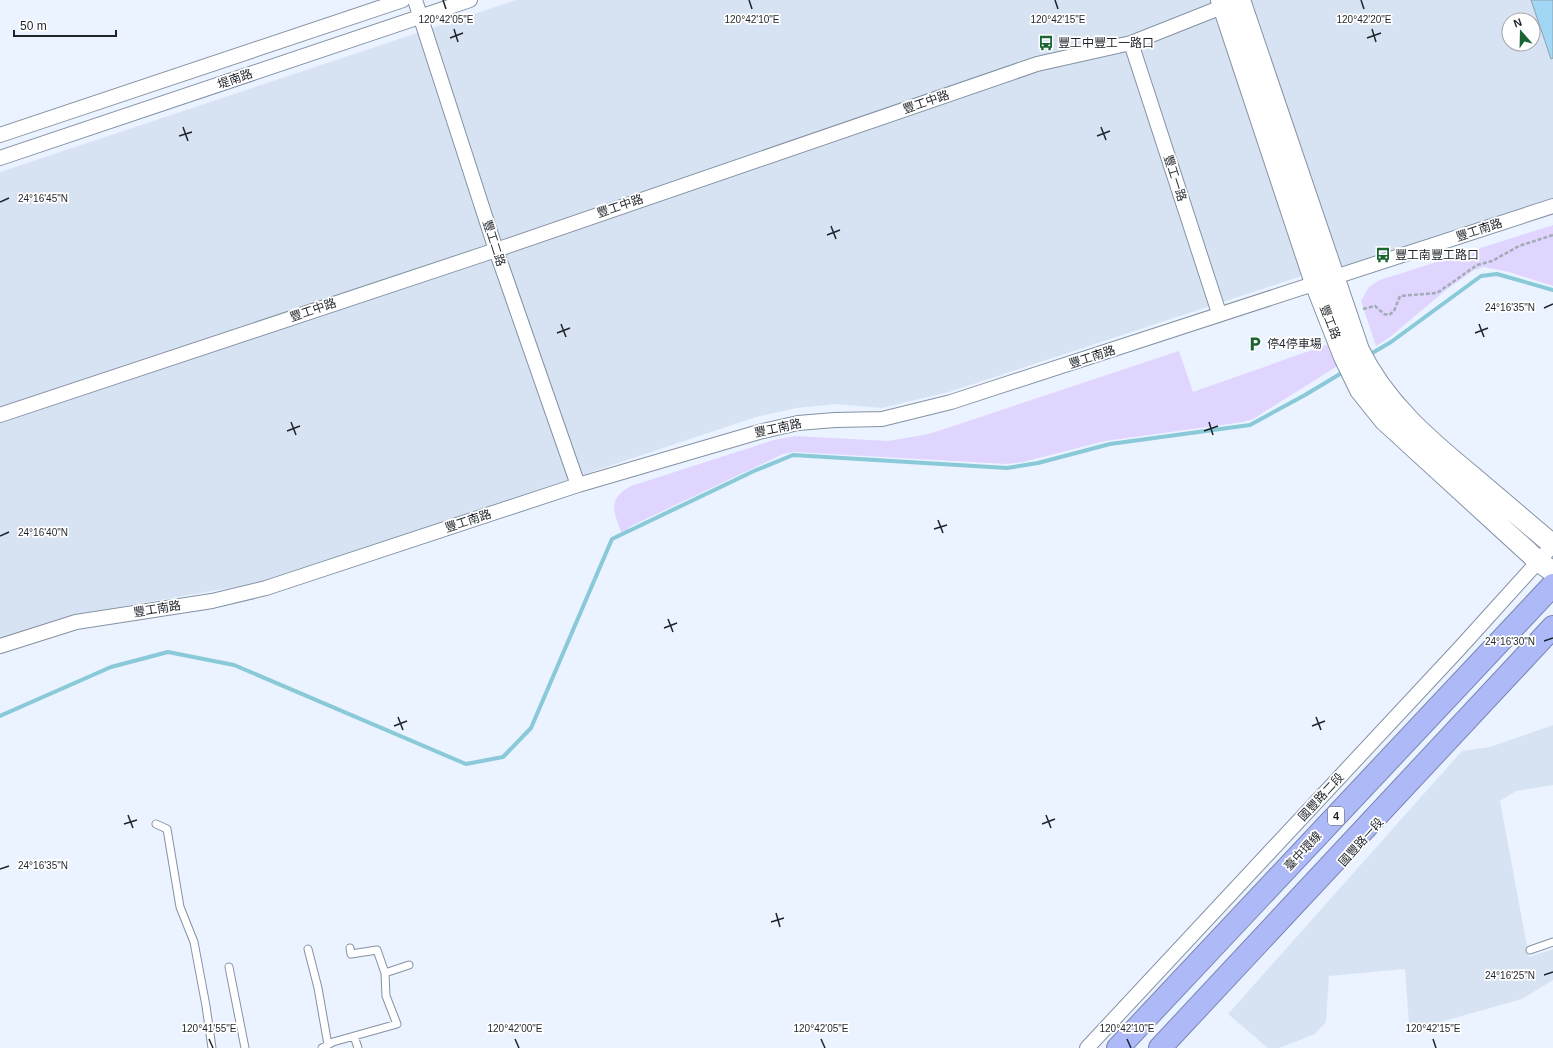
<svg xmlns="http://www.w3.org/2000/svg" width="1553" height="1048" viewBox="0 0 1553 1048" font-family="Helvetica,'Noto Sans TC',sans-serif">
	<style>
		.built { fill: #d7e3f3; fill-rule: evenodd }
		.green { fill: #e0d5ff }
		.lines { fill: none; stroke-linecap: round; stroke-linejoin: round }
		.stream { stroke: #89c9d8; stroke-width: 4 }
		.building { fill: #a2d6f5; stroke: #8ca2af }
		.lane-casing { stroke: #8492a4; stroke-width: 9 }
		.street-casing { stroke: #8492a4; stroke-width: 16 }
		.secondary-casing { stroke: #8492a4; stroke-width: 22 }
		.highway-casing { stroke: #7c85b0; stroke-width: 24 }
		.path { stroke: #a3abb5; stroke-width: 2.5; stroke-dasharray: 4 2; stroke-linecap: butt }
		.lane { stroke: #fff; stroke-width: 7 }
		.street { stroke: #fff; stroke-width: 14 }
		.secondary { stroke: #fff; stroke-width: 20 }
		.highway { stroke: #aeb9f8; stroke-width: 22 }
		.ticks { fill: none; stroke: #1f242b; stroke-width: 1.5 }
		.labels { text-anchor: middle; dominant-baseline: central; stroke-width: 3.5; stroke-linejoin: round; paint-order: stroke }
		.shield { fill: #fff; stroke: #62666b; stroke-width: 1 }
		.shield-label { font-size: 11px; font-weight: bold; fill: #1f242b }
		.poi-label { font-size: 12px; fill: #1f242b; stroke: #fff; text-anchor: start }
		.street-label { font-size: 12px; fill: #1f242b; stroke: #fff }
		.ticks-label { font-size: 10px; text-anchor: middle; fill: #1f242b; stroke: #fff; stroke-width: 3.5; stroke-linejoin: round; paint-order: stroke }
	</style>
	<rect width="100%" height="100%" fill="#eaf3ff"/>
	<path class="built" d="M516 0H1553V198L1350 265 1314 272 949 392 882 408 836 404 796 408 756 417 259 583 72 615 0 637V172ZM1509 20H1533V44H1509Z
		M1553 725V785L1516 791 1500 801 1529 957 1553 949V980L1522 999 1419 1028 1409 1024 1405 969 1329 976 1326 1022 1315 1034 1279 1048H1268L1228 1014 1462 751 1490 747Z"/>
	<path class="green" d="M1553 225V286L1509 272 1484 267 1474 270 1446 290 1390 337 1376 346 1361 301 1369 287 1380 280Z
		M1332 343 1339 365 1253 419 1243 422 1105 441 1023 462 1007 464 794 452 783 454 631 526 622 534C614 512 606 500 631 486L774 440 795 436 888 441 929 434 1179 351 1193 392Z"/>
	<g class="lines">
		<path class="stream" d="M1369 355 1391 342 1481 276 1497 274 1553 290
			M0 716 111 667 168 652 234 665 466 764 503 757 531 728 612 539 754 471 793 455 1007 468 1038 463 1110 444 1250 425 1305 395 1345 371"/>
	</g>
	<path class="building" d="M1531 0H1553V58L1551 59Z"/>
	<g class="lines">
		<g class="lane-casing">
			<path id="lane" d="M156 824 167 829 180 907 194 942 206 1006 212 1048
				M308 949 318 988 328 1045
				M1530 950 1553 942
				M229 967 245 1048
				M385 973 409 965
				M354 1036 358 1048
				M322 1048 333 1042 397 1024 386 996 385 973 377 950 351 954 350 948"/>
		</g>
		<g class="street-casing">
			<path id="street" d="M415 0 496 250 578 485
				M1131 43 1219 313
				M0 135 403 0
				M0 158 470 0
				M0 415 496 250 1037 64 1131 43 1232 3
				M0 646 76 622 212 601 266 588 578 485 759 432 798 423 835 420 882 419 951 402 1553 206
				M1087 1048 1459 649 1553 545"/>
		</g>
		<g class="secondary-casing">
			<path id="secondary" d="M1221 0 1315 283 1344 357 1360 390 1384 420 1538 561 1553 572
				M1240 0 1359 350C1384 402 1428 440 1472 476 1499 499 1526 522 1553 545"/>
		</g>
		<g class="highway-casing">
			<path id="highway" d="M1118 1048 1553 585
				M1160 1048 1553 627"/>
		</g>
		<path class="path" d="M1363 309 1375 306 1384 314 1389 315 1394 311 1400 296 1437 293 1477 265 1492 261 1519 246 1553 235"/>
		<use href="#lane" class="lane"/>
		<use href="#street" class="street"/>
		<use href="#secondary" class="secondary"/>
		<use href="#highway" class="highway"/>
	</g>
	<path class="ticks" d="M443 0 446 9M749 0 752 9M1055 0 1058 9M1361 0 1364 9M454 29 458 42M1372 29 1376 42M450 38 463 33M1367 38 1381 33M183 127 188 141M1101 127 1106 140M179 136 192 132M1097 136 1110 131M0 202 9 198M831 226 836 239M827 235 840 230M1544 308 1553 304M561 324 566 337M1479 324 1484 337M557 333 570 328M1475 333 1488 328M291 422 296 435M1209 422 1213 435M287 431 300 426M1204 431 1218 426M938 520 943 533M934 529 947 525M0 536 9 532M668 619 673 632M664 628 677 623M1544 641 1553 638M398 717 403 730M1316 717 1321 730M394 726 407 721M1312 726 1325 721M128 815 133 828M1046 815 1051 828M124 824 137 820M1042 824 1055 819M0 869 9 866M776 913 780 927M771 922 784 918M1544 975 1553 972M209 1039 213 1048M515 1039 519 1048M821 1039 825 1048M1127 1039 1131 1048M1433 1039 1436 1048"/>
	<defs>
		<g id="bus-bare" transform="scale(1.2)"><path d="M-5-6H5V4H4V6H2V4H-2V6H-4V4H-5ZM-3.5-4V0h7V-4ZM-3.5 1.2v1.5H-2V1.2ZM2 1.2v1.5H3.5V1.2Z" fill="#1b6533" stroke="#fff" stroke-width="2.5" paint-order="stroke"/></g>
		<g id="parking-bare" transform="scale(1.2)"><path d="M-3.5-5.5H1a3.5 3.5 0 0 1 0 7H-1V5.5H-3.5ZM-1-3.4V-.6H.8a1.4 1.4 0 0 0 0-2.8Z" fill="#1b6533" stroke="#fff" stroke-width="2.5" paint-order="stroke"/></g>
	</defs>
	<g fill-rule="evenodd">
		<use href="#bus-bare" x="1046" y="43"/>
		<use href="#bus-bare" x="1383" y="255"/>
		<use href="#parking-bare" x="1255" y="344"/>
	</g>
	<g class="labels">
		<rect class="shield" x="1328" y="807" width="16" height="18" rx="3"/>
		<g class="shield-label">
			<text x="1336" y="816">4</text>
		</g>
		<g class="poi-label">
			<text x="1058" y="43">豐工中豐工一路口</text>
			<text x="1395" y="255">豐工南豐工路口</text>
			<text x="1267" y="344">停4停車場</text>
		</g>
		<g class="street-label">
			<text transform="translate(235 79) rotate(-19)">堤南路</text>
			<text transform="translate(926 102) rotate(-19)">豐工中路</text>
			<text transform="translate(1175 178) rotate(72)">豐工一路</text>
			<text transform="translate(620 206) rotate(-19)">豐工中路</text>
			<text transform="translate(1479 230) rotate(-18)">豐工南路</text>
			<text transform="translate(494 243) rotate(72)">豐工二路</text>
			<text transform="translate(313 310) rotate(-19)">豐工中路</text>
			<text transform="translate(1330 322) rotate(69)">豐工路</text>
			<text transform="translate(1092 357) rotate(-18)">豐工南路</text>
			<text transform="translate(778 428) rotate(-12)">豐工南路</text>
			<text transform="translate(468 521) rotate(-18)">豐工南路</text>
			<text transform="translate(157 609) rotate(-9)">豐工南路</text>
			<text transform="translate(1321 797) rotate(-47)">國豐路二段</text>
			<text transform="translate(1361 842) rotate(-48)">國豐路一段</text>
			<text transform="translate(1303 851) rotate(-47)">臺中環線</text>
		</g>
	</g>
	<g class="ticks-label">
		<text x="446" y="23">120°42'05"E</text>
		<text x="752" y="23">120°42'10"E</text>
		<text x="1058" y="23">120°42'15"E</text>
		<text x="1364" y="23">120°42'20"E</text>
		<text x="43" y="202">24°16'45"N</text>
		<text x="1510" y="311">24°16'35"N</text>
		<text x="43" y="536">24°16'40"N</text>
		<text x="1510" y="645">24°16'30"N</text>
		<text x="43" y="869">24°16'35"N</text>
		<text x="1510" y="979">24°16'25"N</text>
		<text x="209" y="1032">120°41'55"E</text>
		<text x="515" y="1032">120°42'00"E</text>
		<text x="821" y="1032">120°42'05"E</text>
		<text x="1127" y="1032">120°42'10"E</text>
		<text x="1433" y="1032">120°42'15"E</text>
	</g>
	<g transform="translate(1521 32) rotate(340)"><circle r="19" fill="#ffffff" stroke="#a5a7aa"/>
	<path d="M0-3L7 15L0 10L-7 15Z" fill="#1b6533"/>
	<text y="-6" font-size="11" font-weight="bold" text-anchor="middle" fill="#1f242b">N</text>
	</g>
	<path d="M14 30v6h102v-6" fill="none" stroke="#1f242b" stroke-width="2"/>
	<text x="20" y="30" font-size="12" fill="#1f242b" stroke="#ffffff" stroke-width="3" paint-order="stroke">50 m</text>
</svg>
